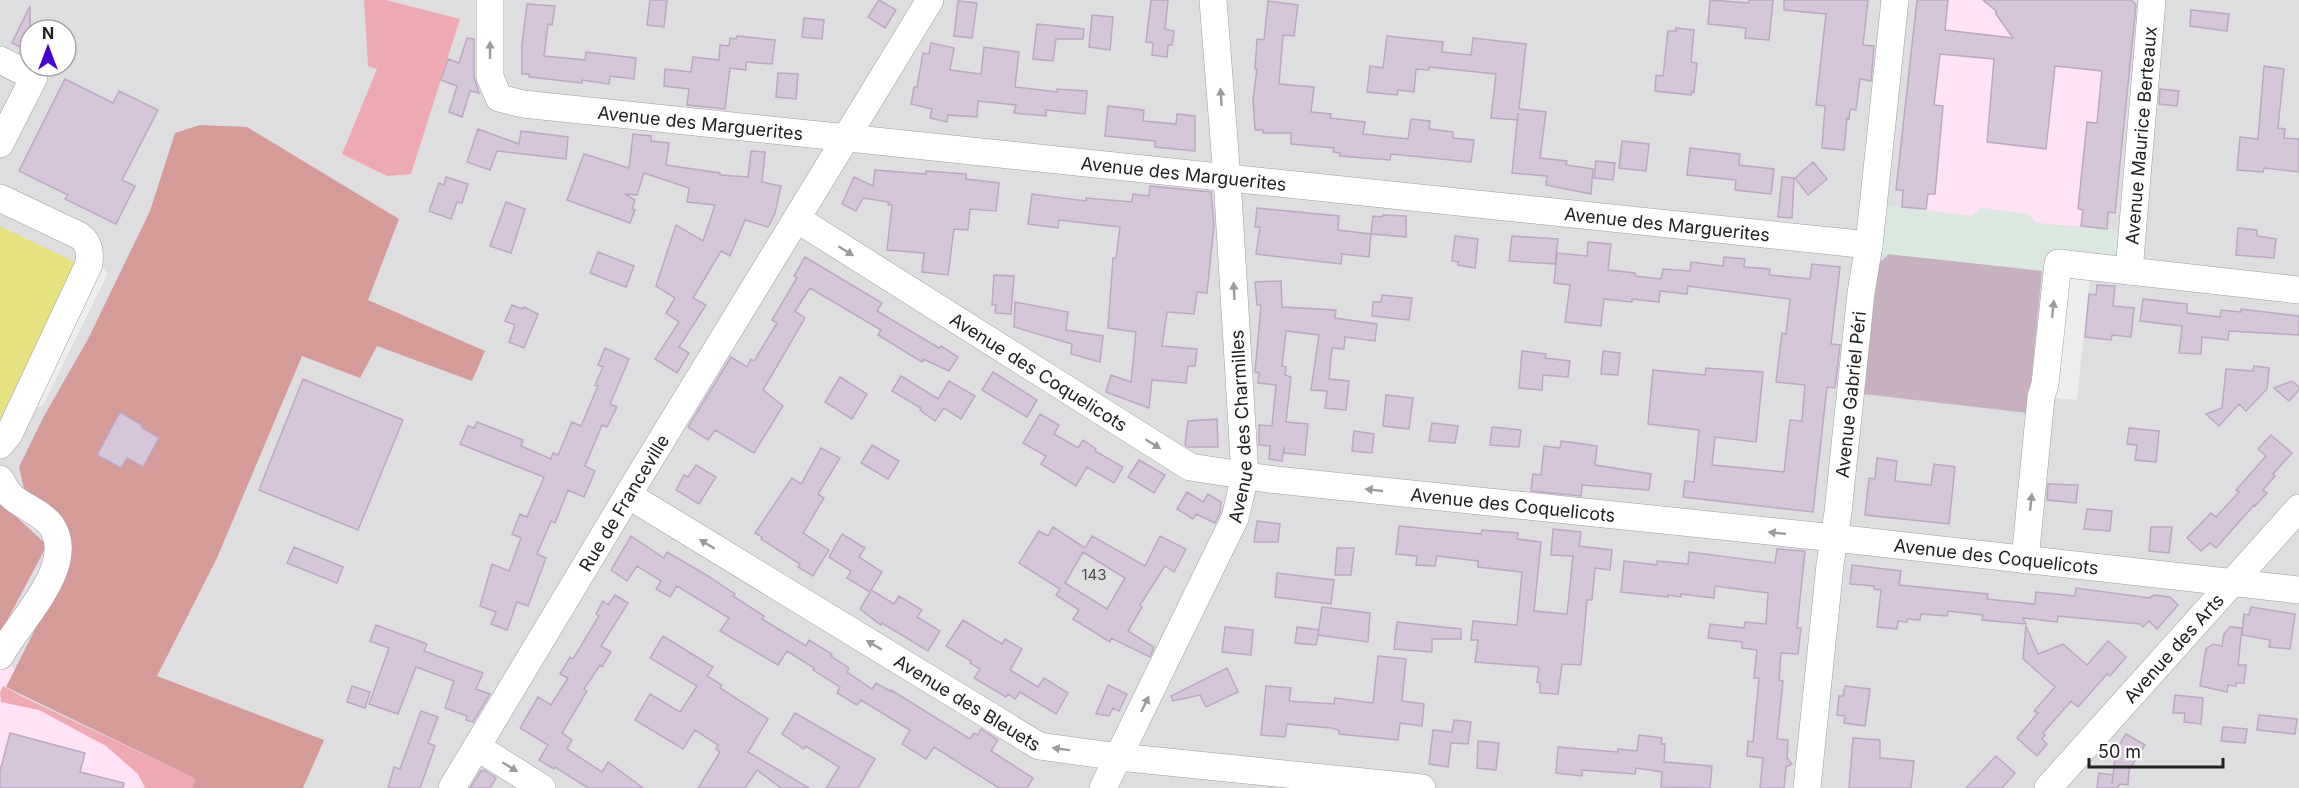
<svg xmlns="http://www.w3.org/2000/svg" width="2299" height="788" viewBox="0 0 2299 788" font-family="Inter,sans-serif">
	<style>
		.residential { fill: #dedddf; fill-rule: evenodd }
		.education { fill: #ffe2f5 }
		.construction { fill: #c7b1c0 }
		.grass { fill: #efa9b3 }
		.forest { fill: #d49b98 }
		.pitch { fill: #e6e27f }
		.parking { fill: #ededed }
		.plaza { fill: #dae8df }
		.building { fill: #d5c6d9; stroke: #bea7c5; stroke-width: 1.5; fill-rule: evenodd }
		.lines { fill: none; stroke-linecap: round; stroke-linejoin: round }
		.minor-casing { stroke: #9e9e9e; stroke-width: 28 }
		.minor { stroke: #fff; stroke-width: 27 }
		.oneway { fill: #9b9b9b }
		.labels { text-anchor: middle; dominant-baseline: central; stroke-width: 4.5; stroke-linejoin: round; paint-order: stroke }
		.number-label { font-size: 15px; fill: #4e4a4f }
		.street-label { font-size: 18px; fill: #212121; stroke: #fff }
	</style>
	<rect width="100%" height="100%" fill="#f2e6f2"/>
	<path class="residential" d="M0 0H2299V788H0ZM30 30H66V66H30Z"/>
	<path class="education" d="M1917 0H2131L2136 5 2115 213H2108L2107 229 2036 223 2028 214 1981 208 1972 216 1902 207 1903 191 1896 190Z
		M0 661 16 669 7 688 192 788H0Z"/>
	<path class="construction" d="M1889 254 2042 271 2028 413 1863 394 1879 263Z"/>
	<path class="grass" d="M364 0H386L460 19 411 174 387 176 342 154 377 69 368 66Z
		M3 686 23 697 196 779 192 788H145L138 774 106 746 39 710 1 702 0 693Z"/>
	<path class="forest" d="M200 125 247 127 399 219 368 300 485 351 472 381 377 346 360 378 302 356 217 558 157 676 324 740 303 788H192L196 779 6 687 65 570 26 497 19 467 43 418 88 339 150 211 175 133Z
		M0 502 47 545 0 634Z"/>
	<path class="pitch" d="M0 226 76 263 0 419Z"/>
	<path class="parking" d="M2058 263 2091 267 2077 400 2041 397Z
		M104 267 107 275 43 405 26 412 95 272Z"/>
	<path class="plaza" d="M1874 204 1972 216 1981 208 2028 214 2036 223 2080 228 2081 226 2132 230 2129 271 2057 272 1868 252Z"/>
	<path class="building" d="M650 0H667L664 27 647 25Z
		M879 0 896 10 885 28 868 17Z
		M1151 0H1168L1165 29 1174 31 1172 45H1168L1167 57 1152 55 1153 43 1146 42Z
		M1710 0 1749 3V0H1773L1769 40 1745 38 1746 28 1708 24Z
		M1784 0H1868L1863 45 1874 46 1871 81 1860 79 1856 110 1850 109 1849 119 1847 118 1844 150 1822 148 1825 106 1816 105 1826 14 1784 10Z
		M1917 0H1948L1945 30 2013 38 1996 14V11L1983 0H2131L2136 5 2115 213 2108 212 2107 229 2081 226 2083 210 2078 209 2087 122 2097 123 2102 71 2055 66 2046 149 1987 142 1994 59 1940 54 1934 105 1943 106 1935 194H1928L1926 209 1902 207 1903 190H1896Z
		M958 1 977 3 972 38 954 36Z
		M1268 1 1298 5 1294 36 1283 35 1279 84 1314 87 1311 112 1331 114 1330 118 1365 122 1363 134 1408 139 1411 119 1430 121 1429 129 1453 132V138L1474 140 1471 162 1391 154 1390 160 1340 156V153L1333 152 1334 148 1291 144V133H1263V130H1255L1253 99 1257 69H1255L1257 39 1264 40Z
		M527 4 555 6 552 25 548 24 544 56 585 60 586 52 636 58 634 79 610 76 609 84 582 80V83L529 77V74H522V45Z
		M30 6V52L12 43Z
		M2191 10 2229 14 2227 31 2190 26Z
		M1092 15 1113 17 1110 50 1089 47Z
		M804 18 824 20 822 39 802 37Z
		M1037 24 1084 29 1083 39H1056L1053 61 1033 59Z
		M1676 28 1694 30 1691 62 1697 63 1694 92 1692 91 1691 95 1655 91 1656 75 1663 76 1668 31H1676Z
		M737 36 775 40 772 64 746 62V70L730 68 725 109 687 105 689 89 664 86 665 69 691 72 693 57 719 60 720 45 729 46 730 38 736 39Z
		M1387 36 1443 42 1442 52 1471 55 1473 38 1526 44 1519 109 1546 112 1540 158 1567 161 1566 165 1593 169 1591 194 1546 185 1547 176 1512 173 1518 113V120L1491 118 1496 74 1429 67V70L1416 69 1414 92 1398 90 1397 95 1367 92 1370 66 1383 68Z
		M467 38 474 39V77L479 93 470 91 462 117 449 112 457 86 441 80 448 59 459 63Z
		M931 43 954 48 950 70 981 74 984 47 1019 52 1015 87 1057 92V89L1087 91 1085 114 1046 110V116L1014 113 1016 105 978 101 977 117 948 115 947 122 930 118 932 109 911 104 914 87H917L923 53 929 54Z
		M2264 66 2284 69 2278 128 2285 129 2284 138 2299 139V172L2264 168 2263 172 2237 170 2240 137 2258 139Z
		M778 73 798 74 796 99 776 97Z
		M65 79 113 103 119 91 158 110 122 180 135 186 116 224 65 199 68 195 19 171Z
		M2160 89 2179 91 2177 106 2159 104Z
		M1108 106 1144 110 1143 121 1176 124 1177 114 1195 116V151L1155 147V141L1105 136Z
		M478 129 519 144 521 131 568 137 566 159 497 151 490 170 467 162Z
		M633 134 651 136V141L669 143 666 165 720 173V175L748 177 751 151 765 152 762 182 781 186 775 213 768 227 745 220 730 256 721 251 693 298 706 305 679 347 689 353 677 373 655 359 679 322 666 313 675 298 656 286 676 225 703 241 715 205 687 202 689 188 644 173 637 195 625 194 635 200 632 209 635 210 630 223 567 200 584 154 629 168Z
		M1622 141 1649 144 1646 171 1619 168Z
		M1690 148 1740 154 1739 165 1774 169 1771 194 1735 190 1736 180 1687 175Z
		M1596 161 1615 163 1613 180 1594 178Z
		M1813 162 1827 179 1808 195 1795 178Z
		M875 170 926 174V171L966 174V179L999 183 996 211 970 209 968 230 954 229 948 275 922 272 924 253 887 250 892 205H888L889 202 863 198 856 211 842 204 854 177 873 186Z
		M446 177 468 184 462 203 457 202 451 219 429 211 439 183 444 185Z
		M1782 177 1794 178 1792 218 1778 217Z
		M1150 186 1211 192 1214 225 1207 293 1197 292 1194 314 1167 312 1162 346 1197 349 1195 366H1188L1186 383 1152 380 1149 408 1106 392 1111 375 1131 382 1136 332 1108 328 1113 258H1116L1120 227 1059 220 1058 228 1028 224 1032 194 1086 201V198L1132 202 1133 194 1149 196Z
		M506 202 525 209 511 253 490 246Z
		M1257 208 1339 216 1338 230 1371 234 1369 257 1342 254 1341 264 1256 254 1260 227H1255Z
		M1383 215 1406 216V237L1371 234 1373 216 1382 217Z
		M2238 228 2257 230V236L2276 239 2274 258 2236 255Z
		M1455 236 1478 239 1475 268 1458 265V262L1452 261Z
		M1512 236 1558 239 1555 264 1509 261Z
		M1588 242 1611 244 1608 270 1635 273V276L1661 279 1663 269 1690 271 1691 262 1723 266 1724 257 1745 259 1744 267 1770 269 1769 275 1810 279 1812 264 1840 267 1831 344 1840 345 1835 388 1827 387 1813 512 1683 497 1685 481 1694 482 1699 430 1648 424 1653 370 1705 375 1706 368 1763 372 1756 442 1715 437 1712 465 1784 472 1790 420 1802 421 1805 385 1776 382 1782 333 1786 334 1790 299 1688 286 1687 294 1660 291 1659 302 1632 299V302L1604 299 1601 326 1565 322 1570 285 1554 283 1557 253 1587 256Z
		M598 252 634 266 626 287 590 273Z
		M805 257 882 303 877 311 939 348 941 346 958 357 949 371 923 359 922 362 878 335 881 330 810 288 795 311 805 318 763 390 783 406 754 453 715 430 708 440 688 427 731 357 747 367 751 359 754 361 777 323 772 320 797 278 794 276Z
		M994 275 1014 276 1011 314 995 313 996 305H992Z
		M1281 281 1282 307 1336 310 1335 318 1377 324 1375 341 1345 337 1344 349 1332 348 1329 379 1349 381 1346 410 1325 408 1327 391 1311 390 1319 335 1286 331 1282 366 1286 367 1285 375 1291 377 1286 422 1308 424 1305 455 1284 453V447L1282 461 1269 459 1270 446 1259 445V425L1272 426 1276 385 1258 383 1259 373 1255 372 1261 305H1257L1255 282Z
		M2097 285 2115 286 2113 306 2134 308 2131 337 2112 335 2111 340 2085 337 2089 294 2096 295Z
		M1382 295 1412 298 1409 320 1372 316 1373 302H1381Z
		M2143 299 2187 304V313L2220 317 2221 310 2241 312V309L2299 316V335L2229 331 2228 340 2202 337 2201 354 2179 353 2182 326 2140 321Z
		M1015 302 1068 312 1066 330 1103 336 1100 362 1071 354 1072 344 1014 327Z
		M512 305 522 309 524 307 538 314 524 348 509 342 515 325 505 321Z
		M605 348 629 359 610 404 617 407 607 427 602 425 585 466 595 471 584 497 568 490 555 523 551 521 537 554 546 558 528 606 517 602 507 630 491 624 496 612 480 606 492 564 509 571 521 538 512 534 520 514 527 517 544 477 460 444 468 426 474 428 477 422 523 440 521 446 551 459 553 453 558 455 572 422 581 426 598 386 595 385 603 367 598 365Z
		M1522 351 1546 354 1545 358 1570 361 1568 377 1543 375 1542 390 1519 388Z
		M1603 351 1620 353 1618 375 1601 374Z
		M2254 366 2269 368 2267 389 2246 411 2239 404 2219 426 2206 414 2222 408 2226 369 2253 371Z
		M993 372 1037 400 1027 417 982 390Z
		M901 376 938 399 949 381 975 396 961 419 944 408 935 421 920 410 921 408 892 391Z
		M840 377 867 394 852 419 825 402Z
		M303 379 403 420 358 530 259 490Z
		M2292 381 2299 387V390L2289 401 2274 388Z
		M1386 395 1413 398 1409 429 1383 426Z
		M120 412 142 425 141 427 159 438 143 467 127 458 121 468 97 455Z
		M1040 414 1059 425 1054 434 1078 448 1083 440 1096 449 1095 451 1123 467 1114 483 1087 467 1076 486 1041 464 1046 456 1023 443Z
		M1217 419 1218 447H1188L1185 445 1188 421Z
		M1432 423 1458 426 1455 443 1429 441Z
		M1492 427 1521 430 1519 447 1490 445Z
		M2129 428 2159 431 2156 462 2135 460 2137 445 2127 444Z
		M1354 431 1374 434 1372 453 1352 451Z
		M2271 435 2292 453 2273 474 2275 476 2263 490 2267 493 2255 506 2254 505 2216 548 2210 543 2201 551 2187 538 2211 513 2216 517 2239 492 2236 490 2266 456 2258 449Z
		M1561 441 1597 446 1595 465 1651 474 1649 490 1582 485 1581 496 1531 491 1533 474 1541 475 1544 446 1560 448Z
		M872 445 899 461 888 479 861 463Z
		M821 448 840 458 818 494 824 498 803 533 829 550 813 576 798 567 800 564 761 539 762 537 755 533 792 478 801 484Z
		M1877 458 1897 461 1895 481 1931 485 1934 464 1955 467 1949 524 1865 515 1869 478 1875 479Z
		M1139 460 1165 475 1154 493 1128 477Z
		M696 465 716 477 699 504 676 490 684 475 688 477Z
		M2048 484 2078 485 2076 503 2047 500Z
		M1187 492 1203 502 1208 494 1221 502 1220 513 1215 523 1196 514 1193 519 1177 509Z
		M2087 509 2112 511 2110 531 2084 529Z
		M1257 521 1280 524 1278 542H1254Z
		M1399 526 1481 534 1482 530 1518 533 1517 539 1541 542 1534 611 1567 614 1573 556 1551 555 1553 529 1581 532 1579 546 1612 550 1610 570 1595 568 1592 600H1587L1581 665 1562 664 1558 694 1540 693V683L1537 682 1539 667 1475 662 1478 640H1471L1473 621 1517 625 1522 572 1478 567V561L1437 556 1435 566 1416 565 1417 556 1396 554Z
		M1053 527 1085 548 1092 536 1145 566 1160 536 1186 549 1174 572 1165 566 1140 605 1142 607 1128 631 1154 647 1150 657 1111 638 1110 642 1073 619 1079 610 1056 595 1060 589 1019 563 1039 531 1048 536ZM1083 552 1125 578 1107 609 1065 583Z
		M2151 527H2172L2169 553 2149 551Z
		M842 534 865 548 859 557 882 572 871 590 894 604 899 596 922 610 917 617 940 631 928 651 882 623 881 625 860 609 870 592 847 578 851 571 829 557Z
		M631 536 664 558 667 552 708 576 735 594 733 596 764 616 762 619 806 646 809 640 832 654 831 656 849 668 847 672 872 689 876 683 890 691 891 690 970 739 974 733 978 735 981 729 998 740 991 751 1033 778 1027 788H999L934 747 926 759 902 744 910 730 861 700 857 705 837 693 840 687 813 670 814 668 787 651 778 665 720 631 729 618 677 586 670 597 656 589 661 581 637 566 627 581 611 570Z
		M294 547 343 567 337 583 287 563Z
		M1337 548H1354L1351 575H1335Z
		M1777 549 1805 551 1797 628H1801L1798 654 1781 653 1779 680 1783 681 1777 739 1788 740 1787 758 1792 764 1786 767 1784 788H1760L1763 758 1747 756 1748 741 1753 742 1759 678H1754L1757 650 1742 648V642L1708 638 1710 624 1744 628 1745 622 1766 624 1768 593 1715 586 1714 598 1681 594V597L1668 595V597L1621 592 1624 561 1657 565V561L1688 564 1689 552 1775 563Z
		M1852 565 1901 571 1899 585 1988 594 1987 599 2035 604 2036 592 2075 596 2076 588 2149 598 2154 595 2170 597 2178 605 2157 629 2149 621 2143 627 2140 624 2058 616 2057 622 2023 618 2026 624 1982 620 1983 615 1948 611 1947 616 1921 614 1920 620 1907 619V622L1898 621 1897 629 1877 627 1881 590 1874 589V586L1850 584Z
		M1277 573 1334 580 1331 604 1275 597Z
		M615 595 628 603 601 646 611 652 602 667 600 665 584 689 587 691 562 733 572 740 567 749 602 772 608 762 643 788H588L555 767 554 769 539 760 548 745 520 728 538 697 551 705 568 678 560 674 570 657 573 659 599 616 596 614 603 601 608 605Z
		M1322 607 1370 613 1368 642 1318 635Z
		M2251 607 2295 614 2290 649 2269 647 2270 640 2242 635 2244 614 2249 615Z
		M963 620 1002 644 1005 639 1022 649 1010 670 1038 687 1044 678 1068 693 1056 714 1020 692 1015 699 1008 694 1006 697 974 678 980 669 970 663 971 661 946 646Z
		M1397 622 1461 629V639H1432V652L1394 649Z
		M376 625 427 644 424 651 483 673 476 689 490 694 473 722 466 720 467 716 445 708 454 681 416 667 398 714 369 704 389 648 370 641Z
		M2026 626 2038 654 2063 644 2087 665 2108 641 2126 657 2110 676 2107 674 2078 707 2071 701 2043 733 2045 735 2042 739 2047 744 2037 756 2017 738 2038 713 2034 711 2055 687 2023 659Z
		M1225 627 1253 630 1251 655 1222 652Z
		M1297 627 1319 630 1316 645 1295 643Z
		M2230 627 2242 628 2238 665H2246L2244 683H2236V686L2228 685 2227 692 2200 686 2206 649 2213 644 2222 646 2224 634Z
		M663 636 713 667 707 676 722 685 720 688 768 719 748 752 809 788H781L757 770 745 788H698L720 752 716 749 718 745 695 730 683 749 635 720 650 694 680 712 697 686 650 658Z
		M1378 656 1406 659 1402 701 1424 704 1422 726 1400 723 1398 740 1339 734V730L1331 728 1287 724 1285 737 1261 735 1266 686 1291 688 1289 701 1334 704 1335 698 1373 703Z
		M1227 668 1238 692 1206 707 1200 695 1173 701 1171 696Z
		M1108 685 1127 694 1119 711 1113 708 1109 716 1096 714Z
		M352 686 370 692 365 708 347 702Z
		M1845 686 1870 689 1865 726 1844 723 1845 716 1837 715 1839 696H1843Z
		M2175 695 2203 698 2201 724 2184 722 2185 713H2173Z
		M421 711 438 717 428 743 435 746 420 788H388L394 767 400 769Z
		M795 713 875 759 858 788H826L839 767 806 746 804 749 782 734Z
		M2259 715 2297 719 2295 734 2257 730Z
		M1454 720 1471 722 1468 744 1451 743 1448 767 1429 764 1433 730 1452 732Z
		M2223 727 2247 729 2245 743 2221 741Z
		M10 733 85 753 80 772 124 783 123 788H0V771Z
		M2126 734 2145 745 2129 770 2128 785 2120 784 2117 788H2097L2099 773 2113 775 2112 784 2116 750Z
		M1639 735 1662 738 1661 744H1665L1664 762 1712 766 1710 788 1661 787 1662 772 1636 768 1635 774 1582 770V776L1556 773 1558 747 1618 752V749L1637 751Z
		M1853 738 1880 740V758L1914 761 1911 788H1849Z
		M1478 741 1499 743 1496 770 1477 768Z
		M1996 756 2015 773 2002 788H1966Z
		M484 770 496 778 490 788H470L481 771Z"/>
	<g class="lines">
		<g class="minor-casing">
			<g id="minor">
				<path id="s1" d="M490 0V77L499 98 523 104 1869 245"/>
				<path d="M0 60 34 77 0 144"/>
				<path d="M0 198 80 236C90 244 90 253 89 264L9 434 0 445"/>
				<path id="s2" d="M797 219 1190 467 1268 479 1835 538 2299 590"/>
				<path id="s3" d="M2129 271 2152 0"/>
				<path d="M0 479C3 484 6 490 10 495 21 506 41 512 51 525 79 565 18 622 0 656"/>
				<path id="s4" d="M628 495 1039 746 1119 757 1422 788"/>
				<path d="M2025 560 2041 397 2045 384 2058 263 2299 290"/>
				<path d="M477 747 542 788"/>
				<path id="s5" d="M452 788 628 495 930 0"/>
				<path id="s6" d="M1103 788 1235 518 1245 476 1227 178 1213 0"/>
				<path id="s7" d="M1807 788 1830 565 1838 512 1861 293 1869 245 1895 0"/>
				<path id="s8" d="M2048 788 2299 508"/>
			</g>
		</g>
		<use href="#minor" class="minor"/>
	</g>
	<defs><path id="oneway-solid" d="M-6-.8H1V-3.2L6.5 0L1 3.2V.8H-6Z" transform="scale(1.5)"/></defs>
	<g class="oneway">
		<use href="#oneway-solid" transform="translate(490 50) rotate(-90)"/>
		<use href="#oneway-solid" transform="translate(1221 97) rotate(-94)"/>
		<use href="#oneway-solid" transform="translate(846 251) rotate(32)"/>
		<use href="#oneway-solid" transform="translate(1234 291) rotate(-93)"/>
		<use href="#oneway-solid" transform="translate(2053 309) rotate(-84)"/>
		<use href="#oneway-solid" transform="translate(1153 444) rotate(32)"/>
		<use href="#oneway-solid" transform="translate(1374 490) rotate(-174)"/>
		<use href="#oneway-solid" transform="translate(2031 502) rotate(-84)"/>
		<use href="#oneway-solid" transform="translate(1777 533) rotate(-174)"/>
		<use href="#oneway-solid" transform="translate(707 544) rotate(-149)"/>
		<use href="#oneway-solid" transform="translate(874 645) rotate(-149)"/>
		<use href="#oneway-solid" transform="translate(1145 704) rotate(-64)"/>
		<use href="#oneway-solid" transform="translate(1061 749) rotate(-173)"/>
		<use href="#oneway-solid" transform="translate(510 767) rotate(32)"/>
	</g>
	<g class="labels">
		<g class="number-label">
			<text x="1094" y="574">143</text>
		</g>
		<g class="street-label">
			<text stroke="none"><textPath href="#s1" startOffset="303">Avenue des Marguerites</textPath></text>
			<text stroke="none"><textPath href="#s3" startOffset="136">Avenue Maurice Berteaux</textPath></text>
			<text stroke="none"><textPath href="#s1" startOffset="789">Avenue des Marguerites</textPath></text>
			<text stroke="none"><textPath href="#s1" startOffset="1275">Avenue des Marguerites</textPath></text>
			<text stroke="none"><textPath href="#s2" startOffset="286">Avenue des Coquelicots</textPath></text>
			<text stroke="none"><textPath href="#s7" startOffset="396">Avenue Gabriel Péri</textPath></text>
			<text stroke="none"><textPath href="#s6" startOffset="393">Avenue des Charmilles</textPath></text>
			<text stroke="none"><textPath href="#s5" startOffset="333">Rue de Franceville</textPath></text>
			<text stroke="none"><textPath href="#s2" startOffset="790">Avenue des Coquelicots</textPath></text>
			<text stroke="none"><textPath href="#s2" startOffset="1276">Avenue des Coquelicots</textPath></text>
			<text stroke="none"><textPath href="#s8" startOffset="188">Avenue des Arts</textPath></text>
			<text stroke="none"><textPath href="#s4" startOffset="398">Avenue des Bleuets</textPath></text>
		</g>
	</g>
	<g transform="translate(48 48)"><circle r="28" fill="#ffffff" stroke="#a6a6a6" stroke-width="1.5"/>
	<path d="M0-4.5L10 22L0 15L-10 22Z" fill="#4800d1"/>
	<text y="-9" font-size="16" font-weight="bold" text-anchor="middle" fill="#212121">N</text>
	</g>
	<path d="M2089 758v9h134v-9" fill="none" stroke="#212121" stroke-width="3"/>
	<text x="2098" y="758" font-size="18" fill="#212121" stroke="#ffffff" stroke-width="4.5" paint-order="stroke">50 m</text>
</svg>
